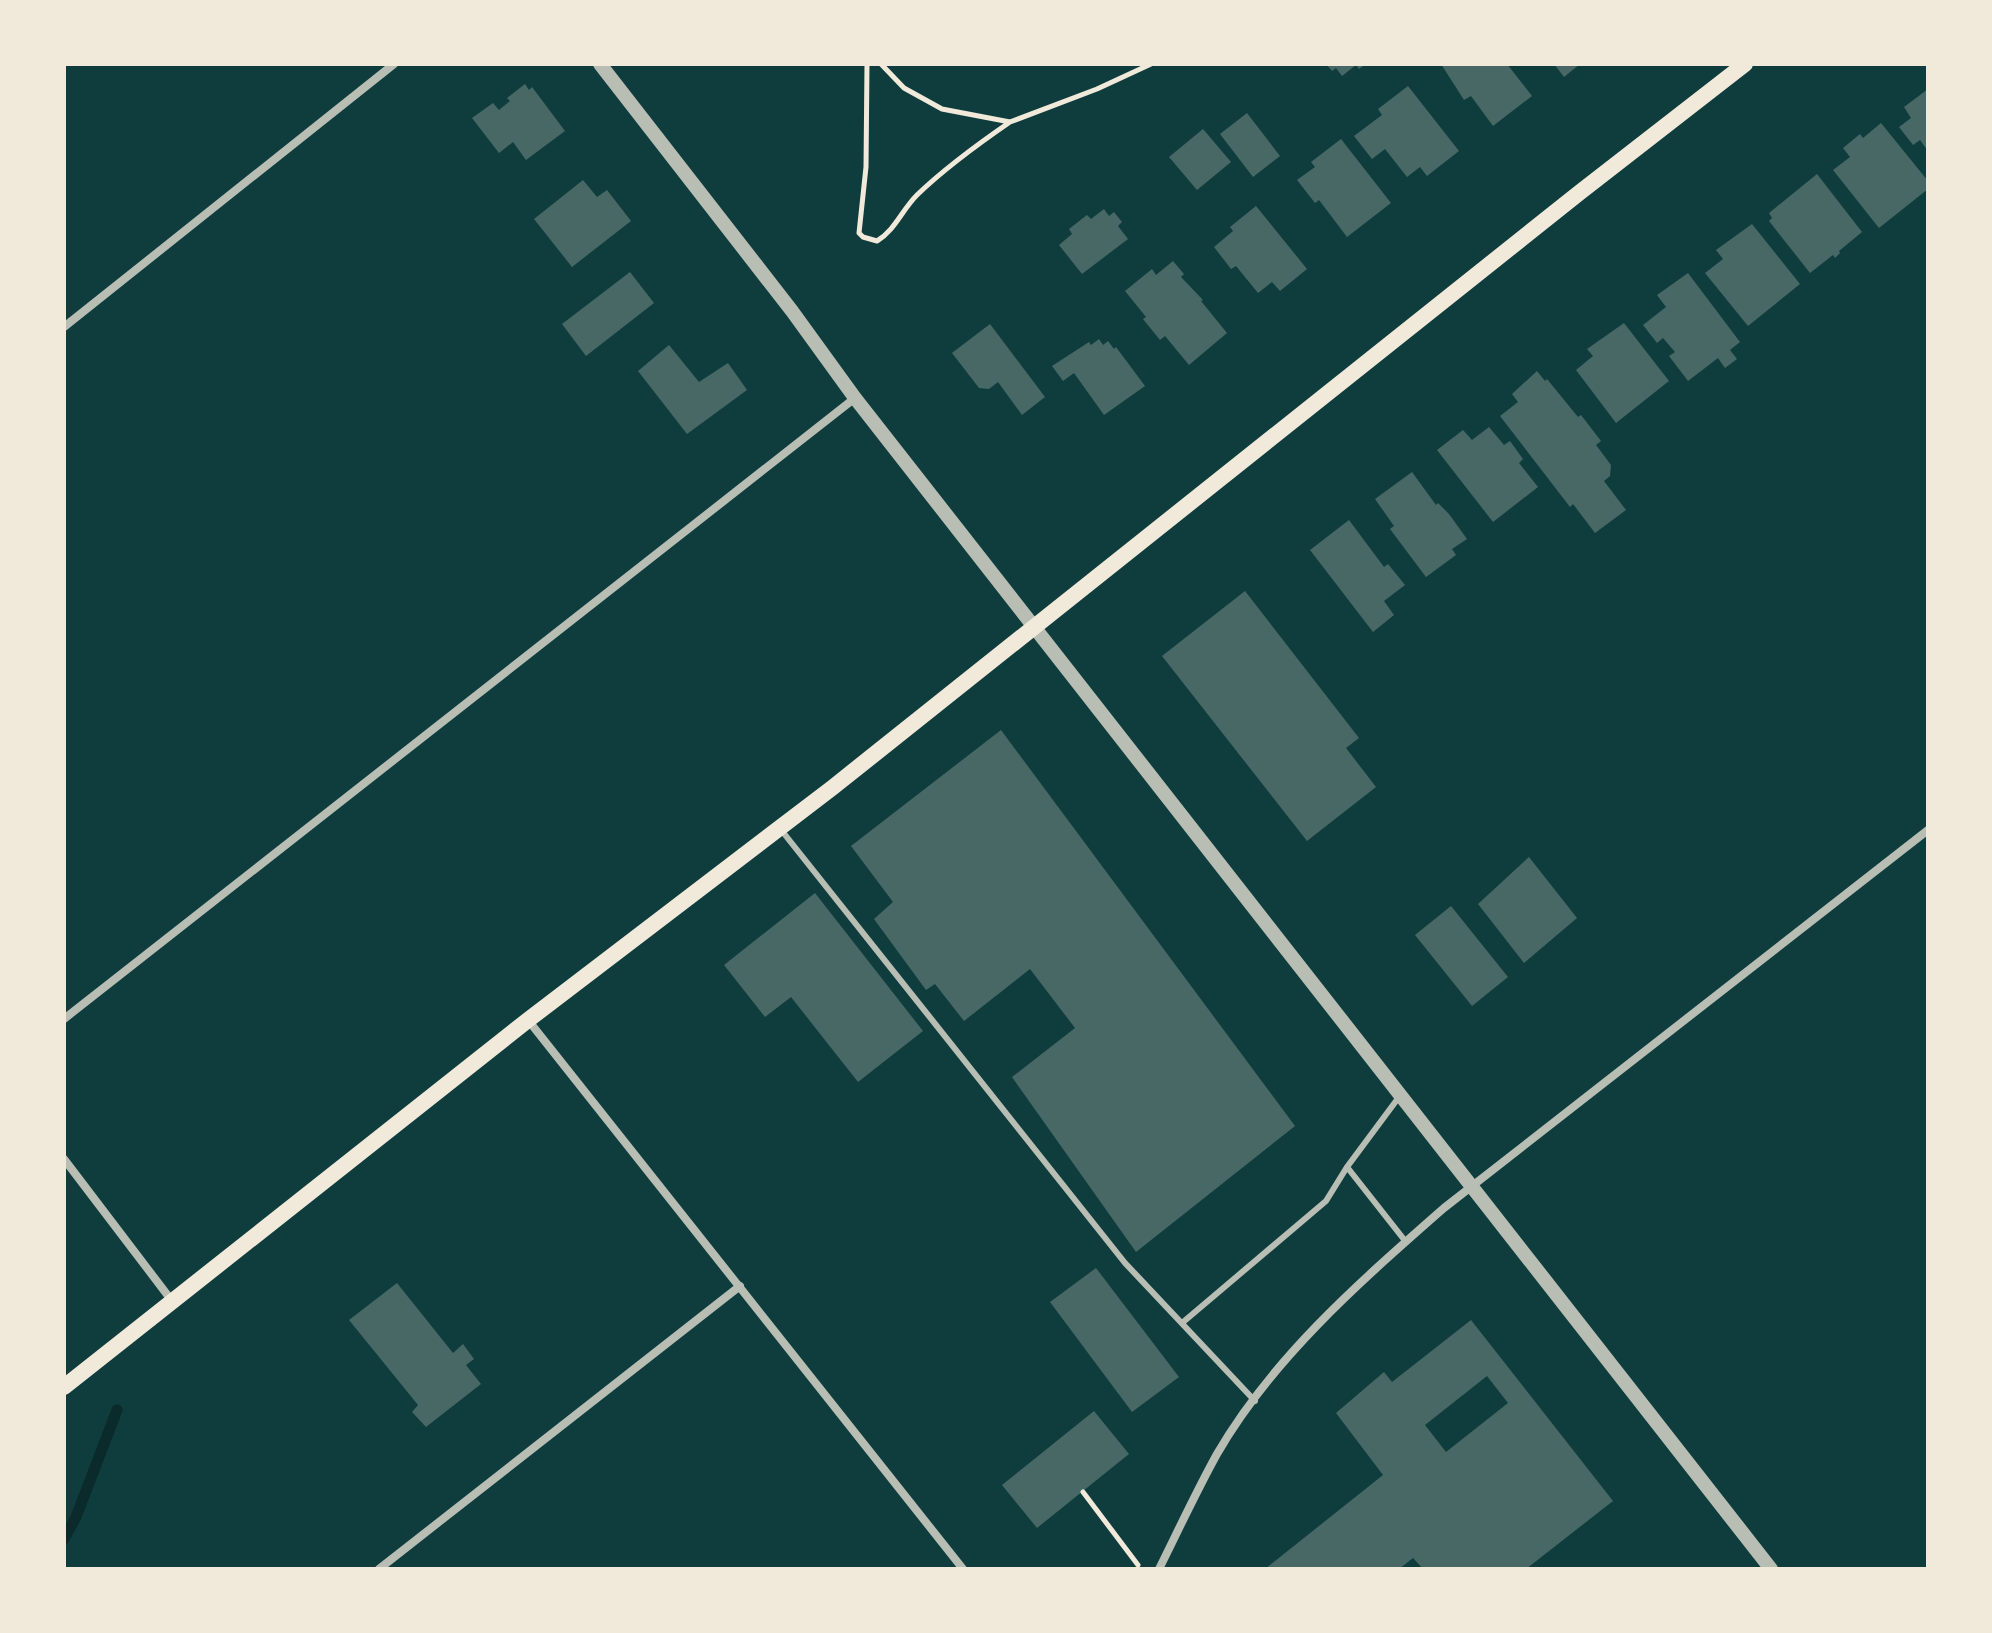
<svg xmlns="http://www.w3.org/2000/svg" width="1992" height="1633" viewBox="0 0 1992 1633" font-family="'Sofia Sans Condensed',sans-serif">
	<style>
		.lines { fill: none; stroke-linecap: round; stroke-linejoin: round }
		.stream { stroke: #0a2a2b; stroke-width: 11 }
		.building { fill: #486865; fill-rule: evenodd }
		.path { stroke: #f1e9da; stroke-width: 5 }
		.service { stroke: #b8beb3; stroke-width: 6 }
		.minor { stroke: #b8beb3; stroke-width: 8 }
		.tertiary { stroke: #b8beb3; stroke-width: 14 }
		.secondary { stroke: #f1e9da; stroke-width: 16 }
	</style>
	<rect width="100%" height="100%" fill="#0f3d3e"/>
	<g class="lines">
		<path class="stream" d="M64 1539 76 1517 117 1410"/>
	</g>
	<path class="building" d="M1326 64H1366L1359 69 1356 65 1342 76 1336 68 1332 71Z
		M1441 64H1507L1532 96 1493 126 1471 96 1464 100Z
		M1554 64H1580L1564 77Z
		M525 84 529 90 532 87 565 131 526 160 513 142 499 153 472 118 493 103 499 110 510 101 507 98Z
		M1408 86 1459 151 1427 176 1420 167 1407 177 1385 149 1372 159 1354 136 1382 115 1378 109Z
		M1928 89V151L1920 140 1913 145 1899 127 1911 118 1904 107Z
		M1247 113 1280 156 1253 177 1220 134Z
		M1881 123 1928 181V189L1879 228 1833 170 1850 157 1843 148 1860 134 1863 138Z
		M1203 129 1231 162 1197 190 1169 157Z
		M1341 139 1391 203 1347 237 1319 200 1315 203 1297 180 1315 167 1311 162Z
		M1817 174 1862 232 1839 251 1840 253 1835 258 1833 255 1810 273 1769 221 1772 218 1769 213Z
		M583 180 597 197 607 190 631 221 572 267 534 219Z
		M1256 206 1307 269 1280 291 1272 282 1258 293 1236 266 1231 269 1214 247 1233 231 1230 227Z
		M1104 209 1109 216 1114 212 1122 222 1118 226 1128 239 1082 274 1059 245 1072 234 1069 229 1087 215 1091 219Z
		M1752 224 1800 284 1748 326 1705 273 1723 259 1716 250Z
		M1173 261 1184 274 1181 277 1203 300 1201 301 1227 333 1189 365 1165 336 1160 340 1143 319 1146 317 1125 291 1152 269 1156 275Z
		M630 272 654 303 586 356 562 324Z
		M1688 273 1740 342 1730 350 1737 359 1725 368 1718 358 1688 381 1669 356 1675 352 1663 338 1657 343 1643 325 1666 307 1657 295Z
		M1624 323 1669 381 1616 423 1576 370 1593 356 1587 349Z
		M990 324 1045 397 1022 415 998 382 989 389 979 388 952 353Z
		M1099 339 1103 345 1108 341 1114 349 1116 347 1145 386 1104 415 1074 373 1063 381 1052 366 1089 342 1091 345Z
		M669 345 699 382 728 363 747 390 687 434 638 371Z
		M1537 371 1545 381 1547 379 1578 417 1581 415 1601 441 1596 445 1611 465 1610 476 1604 481 1626 510 1595 533 1573 504 1570 507 1500 416 1518 402 1512 394Z
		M1489 427 1504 445 1510 441 1523 459 1519 463 1538 487 1493 522 1437 450 1463 430 1472 440Z
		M1412 472 1436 505 1438 503 1449 514 1467 539 1452 549 1456 555 1426 577 1390 529 1394 526 1375 499Z
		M1349 520 1384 567 1388 564 1405 585 1384 601 1394 615 1373 632 1310 550Z
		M1245 591 1359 738 1346 748 1376 787 1307 841 1162 656Z
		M1001 730 1295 1126 1136 1252 1012 1077 1075 1028 1030 969 964 1021 935 984 926 990 874 919 893 902 851 846Z
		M1529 857 1577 918 1524 963 1478 904Z
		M815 893 923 1031 858 1082 791 997 765 1017 724 965Z
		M1451 906 1508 977 1472 1006 1415 935Z
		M1096 1268 1179 1377 1132 1412 1050 1302Z
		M397 1283 453 1353 463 1344 474 1359 466 1365 481 1384 426 1427 412 1412 418 1405 349 1320Z
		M1471 1320 1613 1501 1526 1569H1423L1413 1558 1399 1569H1265L1383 1475 1336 1413 1384 1372 1392 1382ZM1487 1376 1508 1403 1446 1452 1425 1425Z
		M1094 1411 1129 1454 1037 1528 1002 1485Z"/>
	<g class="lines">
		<path class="path" d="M867 64 866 167 859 233 863 237 877 241C895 230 902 210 917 195 946 167 978 144 1010 122
			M881 64 904 88 942 109 1010 122 1097 89 1151 64
			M1083 1492 1138 1565"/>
		<path class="service" d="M782 831 1125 1263 1255 1401
			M1347 1167 1406 1242
			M1182 1323 1326 1201 1347 1167 1399 1097"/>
		<path class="minor" d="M64 327 394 64
			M64 1019 855 398
			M528 1020 963 1569
			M64 1159 172 1301
			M379 1569 740 1286
			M1159 1569C1178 1531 1196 1492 1217 1454 1273 1357 1361 1281 1444 1208L1928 830"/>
		<path class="tertiary" d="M600 64 792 311 855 398 1771 1569"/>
		<path class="secondary" d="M64 1387 528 1020 832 788 1579 193 1745 64"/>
	</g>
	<rect width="1992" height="1633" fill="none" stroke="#f1e9da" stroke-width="132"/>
</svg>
